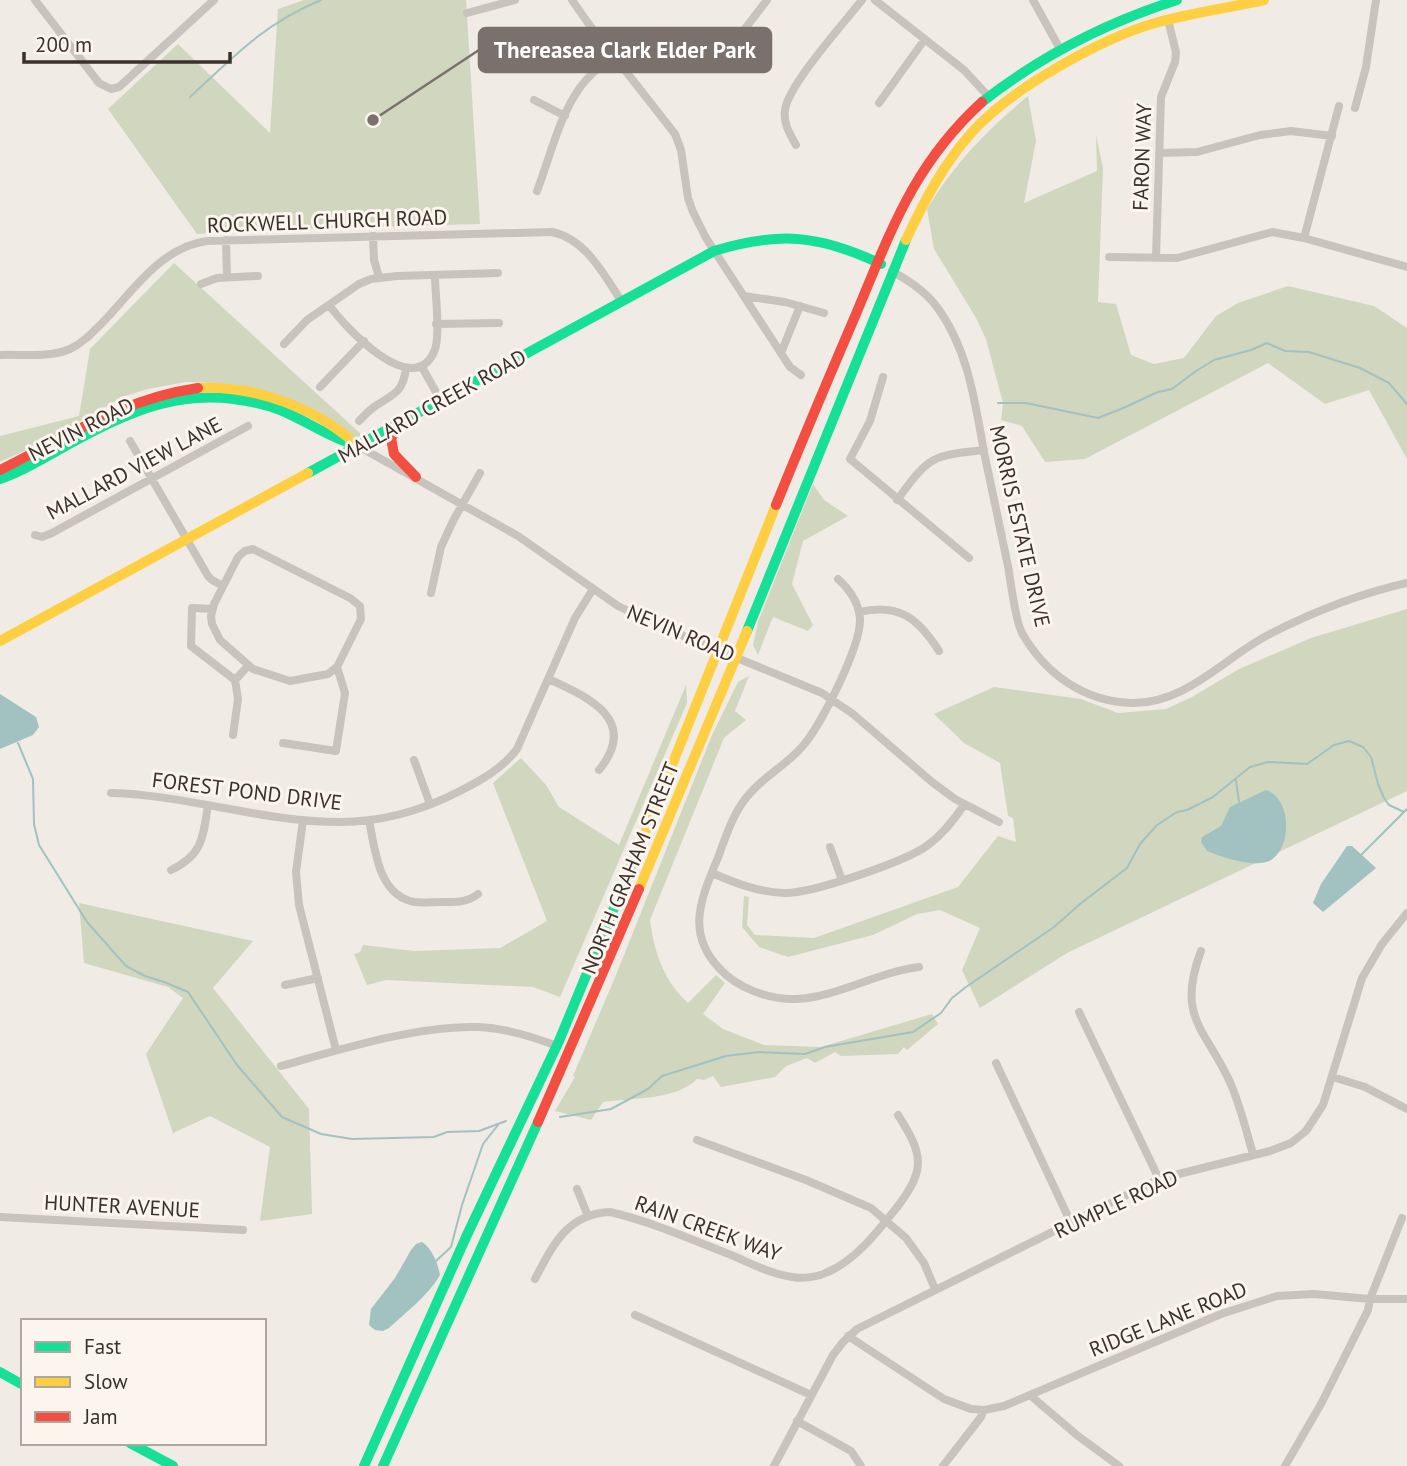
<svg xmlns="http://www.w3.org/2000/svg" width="1407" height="1466" viewBox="0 0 1407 1466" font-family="'PT Sans',sans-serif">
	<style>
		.green { fill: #d1d6bf }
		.water { fill: #a1c2c1 }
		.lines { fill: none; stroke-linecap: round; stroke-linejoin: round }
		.stream { stroke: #a1c2c1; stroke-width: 2 }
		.street { stroke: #c9c3be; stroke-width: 8 }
		.fast { stroke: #16e098; stroke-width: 10 }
		.slow { stroke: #ffcf43; stroke-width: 10 }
		.jam { stroke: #f24e42; stroke-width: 10 }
		.labels { text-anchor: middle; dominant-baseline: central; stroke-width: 6; stroke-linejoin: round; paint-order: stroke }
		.street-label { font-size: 21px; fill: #3b302b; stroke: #fbf5ee }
		.leader { fill: none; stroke: #7a716c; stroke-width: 2.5 }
		.callout-dot { fill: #7a716c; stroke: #fbf5ee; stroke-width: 2.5 }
		.callout { fill: #7a716c; stroke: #7a716c; stroke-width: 2.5 }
		.callout-label { font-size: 23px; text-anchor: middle; font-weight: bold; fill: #fff }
	</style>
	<rect width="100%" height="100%" fill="#f0ebe5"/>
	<path class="green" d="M304 0H466L480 224 254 230 197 234 108 109 178 44 270 133 278 9Z
		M1028 96 1036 141 1024 203 1097 171 1096 135 1103 168 1098 302 1116 304 1131 355 1154 364 1184 358 1216 316 1238 303 1288 286 1374 306 1407 328V459L1369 390 1325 404 1268 363 1085 459 1045 462 1022 426 1001 420 1003 403 986 339 975 316 934 249 927 209C955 163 986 131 1028 96Z
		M174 263 362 435 356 438 255 389 218 383 186 382 148 389 125 396 35 446 0 462V436L79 416 90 349Z
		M813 484 824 500 848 516 803 541 792 584 813 625 808 631 773 617 758 655 753 645 758 622Z
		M1407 609V791L1067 953 980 1008 962 970 980 928 940 910 917 914 873 935 788 957 759 947 742 927 744 896 749 897 747 925 755 935 814 938 958 887 998 836 1016 842 1013 818 1008 816 1000 763 964 743 934 714 994 687 1081 699 1118 713 1166 709 1192 697 1239 669 1311 638Z
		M749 676 735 711 746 720 724 738 650 920C654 952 664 981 688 1003L716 975 725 983 703 1014 723 1029 764 1045 821 1047 932 1014 938 1024 907 1050 904 1047 898 1054 841 1056 835 1052 815 1063 807 1058 786 1066 775 1077 721 1087 713 1076 704 1080 697 1079C677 1100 631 1098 603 1102L591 1120 555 1111 575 1077 573 1076 616 975 712 735 738 682Z
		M686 685 687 703 560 997 533 987 386 980 367 985 354 954 360 952 363 945 414 951 500 948 547 921 493 783 521 758 546 785 559 807 619 845Z
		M79 903 253 941 213 988 309 1109 312 1214 260 1221 270 1147 210 1116 173 1133 146 1054 183 998 168 987 84 963Z"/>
	<path class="water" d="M0 694 36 717 39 727 33 735 0 749Z
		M1266 790C1291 798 1293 846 1271 860 1256 869 1222 857 1207 851L1201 842 1202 837 1221 826 1230 807Z
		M1347 846H1352L1376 868 1323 912 1313 903 1321 884Z
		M422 1242C432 1248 438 1264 440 1275 428 1296 406 1312 389 1328L383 1331 375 1330 369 1325 371 1309 395 1278 411 1250 416 1244Z"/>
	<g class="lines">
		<path class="stream" d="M190 97C233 57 265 23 321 0
			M998 403H1026L1098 418 1121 409 1158 392 1172 389 1196 371 1214 360 1251 350 1267 343 1285 351 1309 352 1360 368 1389 383 1407 404
			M18 743 33 779 34 824 39 845 87 922 126 966 145 976 164 982 188 992 237 1065 282 1117 321 1134 352 1139 434 1137 447 1132 479 1131 506 1121
			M1236 780 1239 802
			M1361 855 1407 809
			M560 1117 611 1109 648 1089 662 1076 726 1056 759 1052 805 1054 825 1047 913 1032 941 1013 952 998 966 987 1054 927 1080 904 1127 868 1140 844 1157 825 1177 812 1187 810 1213 797 1250 767 1268 762 1307 764 1334 745 1349 741 1363 747 1371 757 1378 784 1384 798 1389 805 1404 812
			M436 1261 451 1247 462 1205 483 1144 498 1125"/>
		<path class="street" d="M35 0 99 83 111 89 119 87 214 0
			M572 0 588 23 675 134 681 150 688 198 693 212 706 238 790 367 801 375
			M875 0 964 70 989 97
			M1033 0 1060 49
			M467 13 515 0
			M724 56 767 0
			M534 100 565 116
			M879 103 925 39
			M1355 108 1366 67 1376 0
			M796 145C790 134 783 124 785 110 788 85 844 23 862 0
			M1159 153 1197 152 1260 135 1291 131 1332 136
			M537 191C550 157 559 116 581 86 590 74 602 65 614 57
			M373 236 374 260 379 277
			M1304 238 1339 106
			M226 240 227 277
			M1109 257 1177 258 1272 232 1304 238 1407 267
			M1156 257 1161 97 1175 62 1176 52 1168 20
			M892 271C909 281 925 291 937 307 968 349 975 402 984 452 992 490 1000 528 1008 566 1011 583 1015 620 1022 633 1046 675 1085 702 1133 703 1187 703 1224 658 1268 635 1313 612 1358 594 1407 583
			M201 284 217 278 258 276
			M744 296 785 302 824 313
			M329 305C345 327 412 400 434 352 441 338 435 293 435 276
			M436 324 499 323
			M284 344 307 320 359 284 371 279 397 276 498 273
			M781 353 800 306
			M0 355C22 354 50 358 70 349 83 343 93 332 103 322 133 291 161 247 207 241L552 232C586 239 604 275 622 302
			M422 367 441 401
			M883 377 870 421 850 459 969 558
			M320 387 364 341
			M359 421C365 415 370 409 377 405 395 393 402 393 406 369
			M130 441 208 576 212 580 223 586
			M358 446 518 536 618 606 662 627 822 693 853 714 932 782 955 799 999 822
			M897 500C930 456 929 456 984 450
			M35 535 42 537 52 533 248 426
			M253 549 350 598 360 606 361 619 337 667 328 674 290 681 253 669 220 640 212 624 211 616 214 604 238 557 245 551Z
			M838 579C850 590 859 602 860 619 861 646 820 728 801 748 784 767 761 778 746 798 733 814 726 836 719 855 703 895 684 931 719 968 737 988 769 1000 796 999 838 997 877 972 919 967
			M431 593 441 547 453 521 480 473
			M213 609 192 608 191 646 235 680 248 666
			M859 612C899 603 918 618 939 651
			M549 679C588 697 640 720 599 770
			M233 735 238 699 235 680
			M283 743 336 751 345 693 337 667
			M414 760 430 804
			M111 793C188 795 263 822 339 822 380 822 421 811 458 792 480 781 502 769 517 749L575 618 593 589
			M303 820 296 872 299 905 336 1050
			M369 820C375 849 378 895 414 902 422 903 432 902 441 902 454 902 467 903 478 894
			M830 847 842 880
			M171 870C203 855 203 837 208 805
			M712 873C735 883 758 892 784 893 811 894 907 861 928 845 943 834 953 821 964 805
			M1201 951C1176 1017 1205 1028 1230 1082 1240 1105 1246 1130 1253 1154
			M285 985 318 978
			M1079 1012 1159 1179
			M996 1063 1071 1223
			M281 1066C338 1050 418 1025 478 1027 505 1028 531 1036 557 1046
			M1333 1077 1365 1087 1407 1109
			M697 1140 806 1180 871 1208 906 1238 924 1263 935 1289
			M577 1189 588 1216
			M0 1217 243 1230
			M535 1279C553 1245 567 1214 610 1212 653 1222 695 1241 736 1257 754 1265 772 1274 792 1277 803 1279 818 1277 828 1272 857 1259 879 1230 898 1206 926 1169 923 1154 898 1115
			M635 1315 811 1395
			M848 1336 944 1399 971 1409 984 1410 1004 1406 1221 1314 1277 1296 1314 1294 1370 1299H1407
			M1031 1396 1078 1436 1119 1466
			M797 1421 851 1451 861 1466
			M774 1466 833 1355 843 1342 857 1329 1159 1179 1270 1151 1291 1143 1306 1131 1323 1105 1362 978 1382 944 1407 913
			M943 1466 981 1417 984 1410
			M1285 1466 1321 1404 1368 1310 1370 1299 1402 1218"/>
		<path class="fast" d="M982 102C1042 55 1105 23 1177 0
			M308 473 714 251C779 231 820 235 881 264
			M0 479C22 472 42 459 62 448 130 411 185 383 264 405 296 413 321 434 352 444
			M747 631 906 240
			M0 1372 23 1385
			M130 1443 173 1466
			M364 1466 466 1237 559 1041 640 845
			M383 1466 538 1122"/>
		<path class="slow" d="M906 240C924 201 944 163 973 131 1011 89 1100 39 1155 23 1190 13 1228 8 1264 0
			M198 388C254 385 317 408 358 446
			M0 641 308 473
			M640 845 776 505
			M639 889 747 631"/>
		<path class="jam" d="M400 426 391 438 394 454 416 477
			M0 470C67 437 122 399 198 388
			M776 505C802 441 829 377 856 314 891 231 913 165 982 102
			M538 1122 639 889"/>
	</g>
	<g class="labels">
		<g class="street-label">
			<text transform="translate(1142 157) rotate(-88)">FARON WAY</text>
			<text transform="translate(327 221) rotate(-2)">ROCKWELL CHURCH ROAD</text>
			<text transform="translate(432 406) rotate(-29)">MALLARD CREEK ROAD</text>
			<text transform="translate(81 429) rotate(-27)">NEVIN ROAD</text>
			<text transform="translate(134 468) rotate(-28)">MALLARD VIEW LANE</text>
			<text transform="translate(1020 526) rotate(77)">MORRIS ESTATE DRIVE</text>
			<text transform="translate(681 633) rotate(23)">NEVIN ROAD</text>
			<text transform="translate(247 791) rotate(7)">FOREST POND DRIVE</text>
			<text transform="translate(630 868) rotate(-68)">NORTH GRAHAM STREET</text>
			<text transform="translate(1116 1204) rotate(-25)">RUMPLE ROAD</text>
			<text transform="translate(122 1206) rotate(3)">HUNTER AVENUE</text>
			<text transform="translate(708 1228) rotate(20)">RAIN CREEK WAY</text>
			<text transform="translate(1168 1319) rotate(-22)">RIDGE LANE ROAD</text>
		</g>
	</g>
	<path class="leader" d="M373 120L479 50"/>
	<circle class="callout-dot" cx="373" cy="120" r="7"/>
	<rect class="callout" x="479" y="28" width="292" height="44" rx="7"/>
	<g class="callout-label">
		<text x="625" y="58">Thereasea Clark Elder Park</text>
	</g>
	<rect x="21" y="1319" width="245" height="126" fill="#fbf5ee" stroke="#aea6a0" stroke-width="2"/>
	<rect x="35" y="1342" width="35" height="10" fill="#16e098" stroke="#aea6a0" stroke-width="2"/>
	<text x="84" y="1354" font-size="21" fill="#3b302b">Fast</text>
	<rect x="35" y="1377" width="35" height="10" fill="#ffcf43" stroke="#aea6a0" stroke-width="2"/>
	<text x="84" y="1389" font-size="21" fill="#3b302b">Slow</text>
	<rect x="35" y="1412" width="35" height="10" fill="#f24e42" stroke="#aea6a0" stroke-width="2"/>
	<text x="84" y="1424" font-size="21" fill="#3b302b">Jam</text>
	<path d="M24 52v10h206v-10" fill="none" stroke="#3b302b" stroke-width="3.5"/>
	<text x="35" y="52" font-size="21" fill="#3b302b" stroke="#fbf5ee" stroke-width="5" paint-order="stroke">200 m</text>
</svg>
